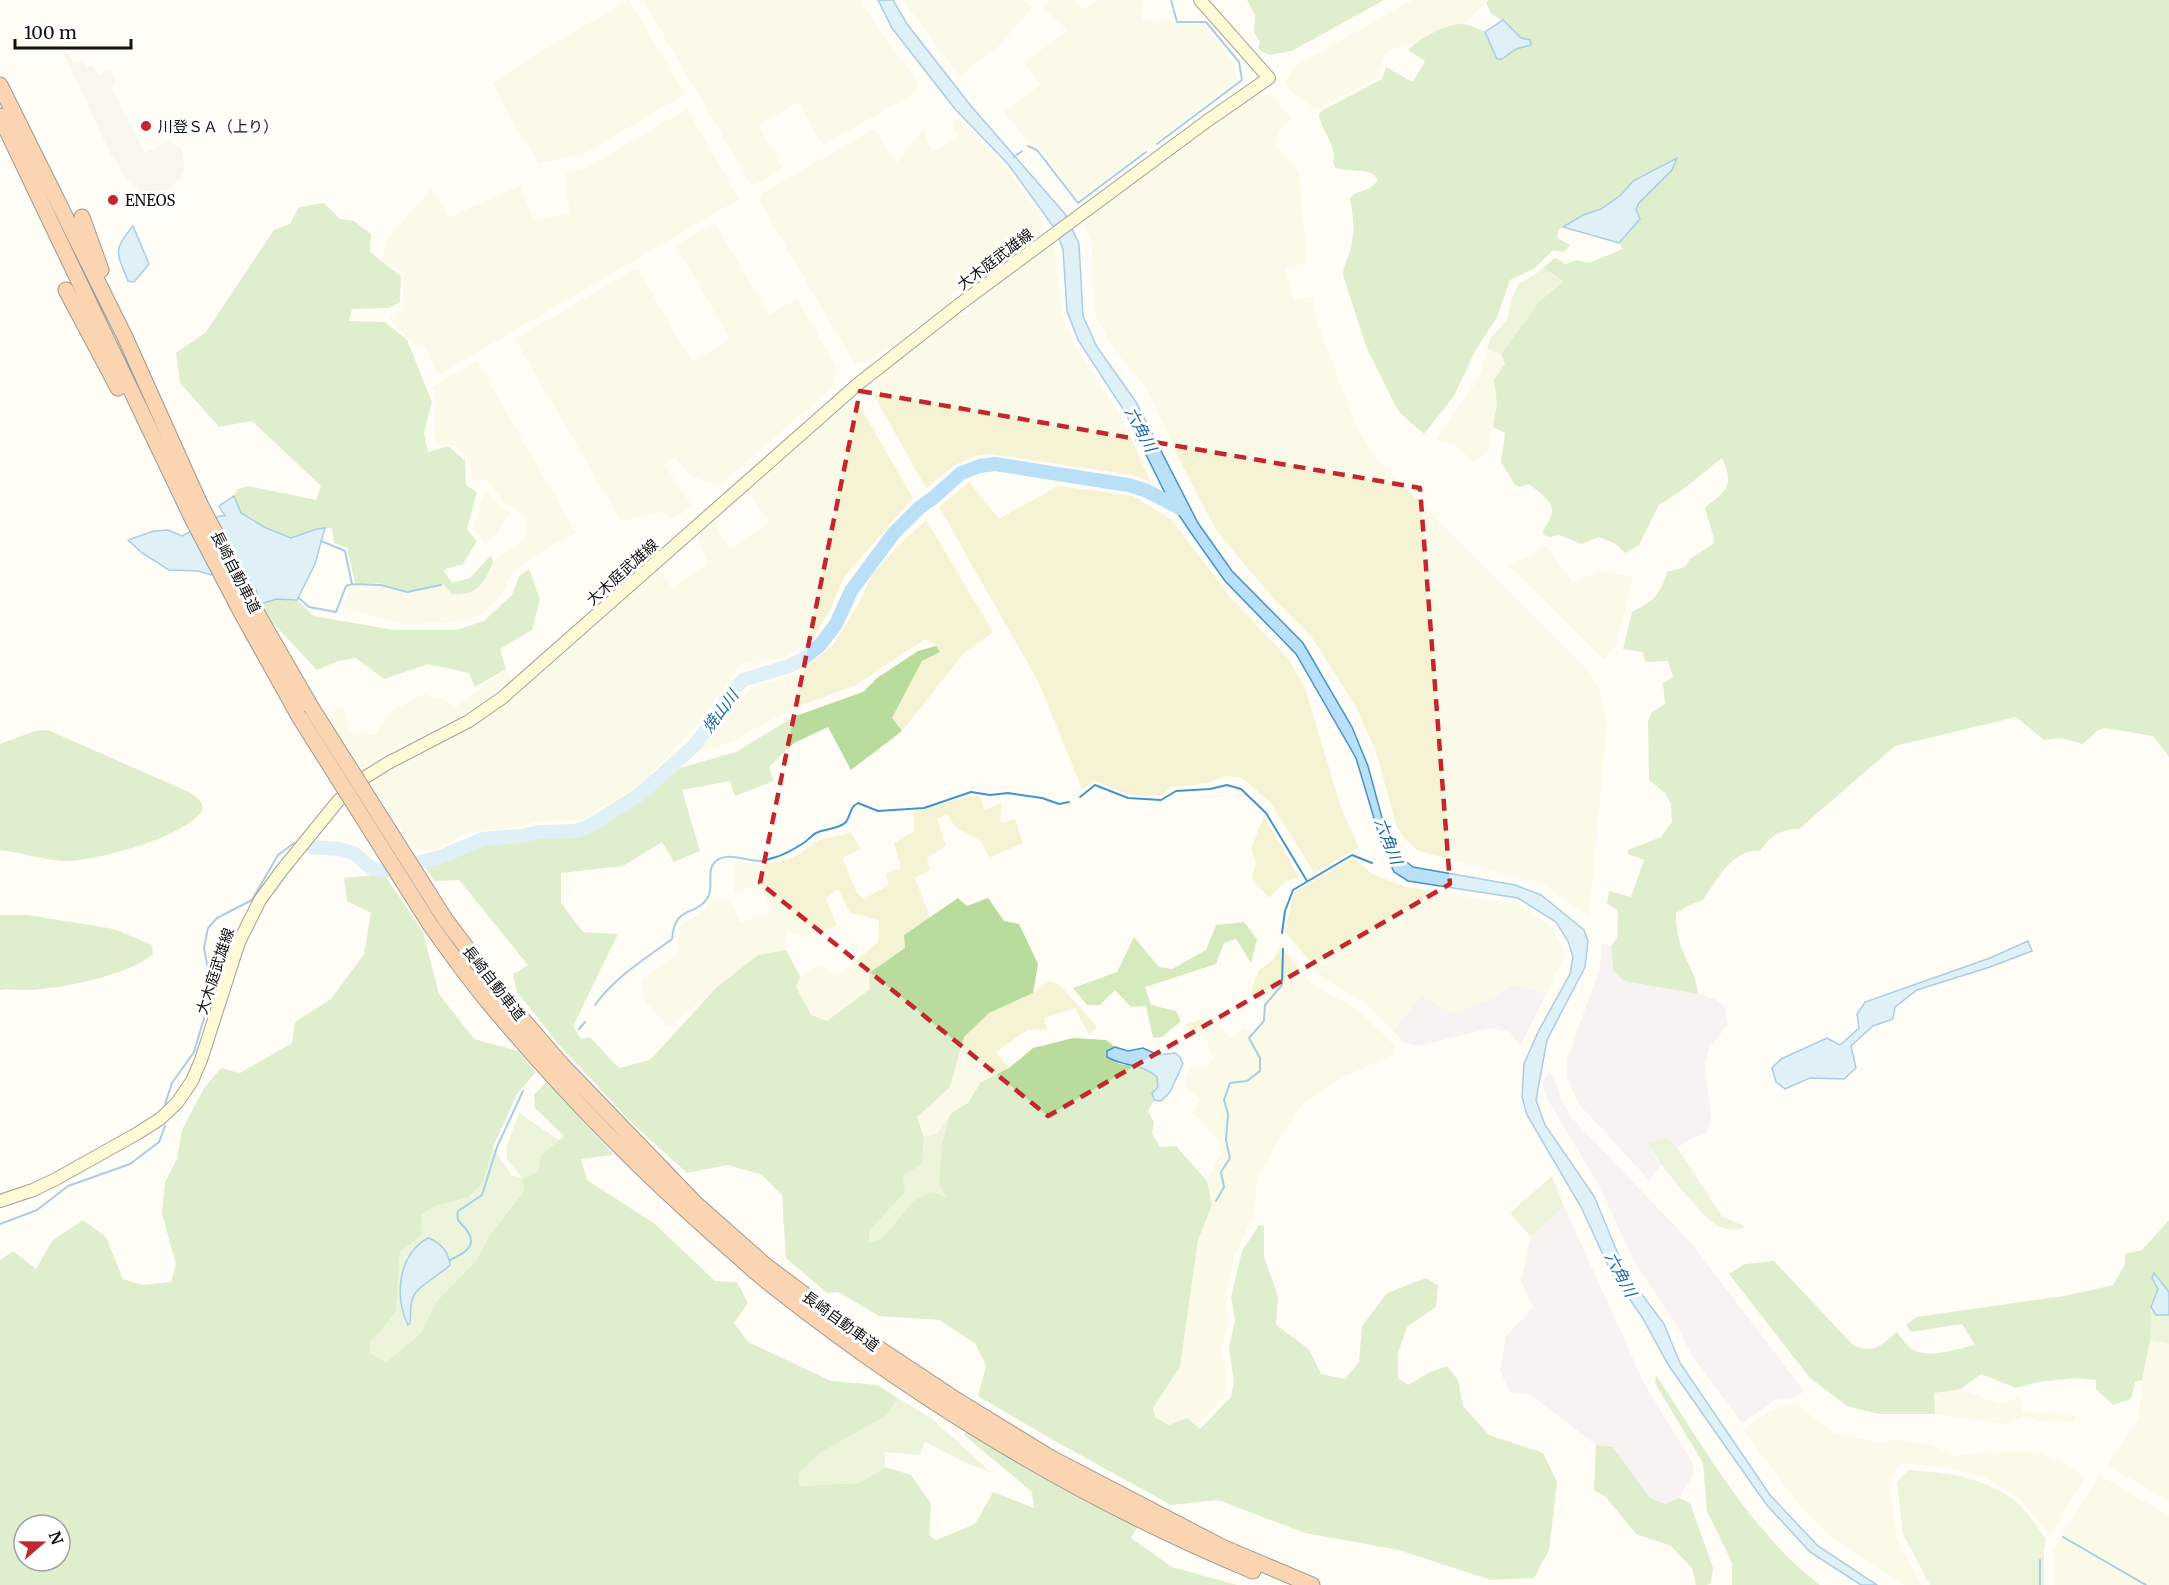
<svg xmlns="http://www.w3.org/2000/svg" width="2169" height="1585" viewBox="0 0 2169 1585" font-family="Merriweather,'Noto Sans JP',serif">
	<style>
		.industrial { fill: #eee6ef }
		.farmland { fill: #f6f3d4 }
		.green { fill: #d5ebbd; fill-rule: evenodd }
		.forest { fill: #b9dc9c; fill-rule: evenodd }
		.plaza { fill: #f1ede2 }
		.water { fill: #b9e0f7; stroke: #3f96cf; stroke-width: 1.5 }
		.lines { fill: none; stroke-linecap: round; stroke-linejoin: round }
		.stream { stroke: #3f96cf; stroke-width: 2 }
		.river { stroke: #b9e0f7; stroke-width: 14 }
		.secondary-casing { stroke: #333; stroke-width: 14 }
		.highway-casing { stroke: #222; stroke-width: 17 }
		.secondary { stroke: #fff6b0; stroke-width: 12 }
		.highway { stroke: #f5a25d; stroke-width: 15 }
		.highway-bridge-casing { stroke: #222; stroke-width: 17; stroke-linecap: butt }
		.highway-bridge { stroke: #f5a25d; stroke-width: 15 }
		.marked { fill: none; stroke: #c4262e; stroke-width: 4.5; stroke-dasharray: 12 8; stroke-linejoin: round }
		.poi-dot { fill: #c4262e; stroke: #fff; stroke-width: 2 }
		.labels { text-anchor: middle; dominant-baseline: central; stroke-width: 6; stroke-linejoin: round; paint-order: stroke }
		.poi-label { font-size: 15px; fill: #111; stroke: #fff; text-anchor: start }
		.street-label { font-size: 15px; fill: #111; stroke: #fff }
		.water-label { font-size: 16px; font-style: italic; fill: #1768a6; stroke: #fff }
	</style>
	<rect width="100%" height="100%" fill="#fffdf5"/>
	<path class="industrial" d="M1602 943 1611 946 1613 970 1624 981 1698 994 1715 999 1725 1008 1728 1024 1709 1049 1705 1064 1711 1118 1707 1133 1690 1139 1677 1148 1671 1141 1651 1151 1661 1165 1649 1180 1577 1102 1567 1076V1060L1600 967Z
		M1517 984 1546 994 1520 1046 1510 1032 1491 1028 1418 1046 1405 1043 1393 1031 1421 996 1453 1013 1496 997 1506 988Z
		M1549 1072 1555 1077 1560 1098 1572 1118 1692 1244 1804 1391 1796 1397 1775 1400 1742 1423 1691 1354 1677 1326 1633 1259 1598 1184 1546 1097 1542 1083Z
		M1564 1206 1645 1385 1693 1464V1475L1679 1498 1665 1504 1650 1498 1613 1447 1596 1445 1530 1394 1509 1392 1500 1370 1506 1336 1533 1307 1521 1281 1531 1237Z"/>
	<path class="farmland" d="M629 0 685 94 584 154 539 163 510 118 493 83 533 56Z
		M643 0H861L862 5 917 82V92L823 145 798 102 758 125 783 168 752 186Z
		M903 0H1023L1032 8 997 48 959 76Z
		M1049 0H1074L1083 10 1097 0H1143L1142 19 1204 25 1235 64 1237 80 1078 200 1039 147 1027 141 1004 112 1040 85 1024 62 1068 31 1043 7Z
		M1413 0H1488L1463 24 1445 28 1425 39 1393 49 1386 54 1375 79 1317 110 1295 95 1289 88 1286 80 1295 66Z
		M1271 94 1291 119 1280 130 1275 144 1299 173 1307 263 1285 268 1294 300 1312 297 1317 322 1357 428 1374 456 1590 673 1599 689 1607 723 1589 916 1544 885 1418 851 1407 841 1397 827 1376 752 1355 705 1311 636 1272 597 1216 530 1181 463 1147 389 1113 348 1093 310 1092 244 1084 223 1091 213 1253 95Z
		M687 109 739 199 438 375 425 347 417 348 389 318 403 309 404 273 382 259 387 239 431 189 450 217 520 186 534 220 570 213 564 173 588 167Z
		M958 118 1006 167 1037 211 1043 231 964 290 953 291 951 302 872 360 855 364 759 201 762 193 874 129 896 164 923 129 932 152 958 138 952 124Z
		M715 223 769 315 797 299 837 368 833 387 719 485 693 477 675 457 664 464 692 506 675 518 660 512 621 521 515 339 637 268 692 362 730 339 676 245Z
		M1054 242 1061 313 1073 343 1121 416 1151 483 1133 475 991 454 975 456 955 465 926 488 875 397 872 387 879 375 955 314 968 315 973 302Z
		M1487 349 1501 354 1505 364 1494 380 1497 405 1488 452 1474 462 1455 445 1436 440 1474 385 1482 370Z
		M477 361 576 533 551 545 513 571 502 594 481 615 455 622 401 624 343 607 351 586 355 583H379L407 591 443 584 483 585 493 562 524 540 528 527 523 514 506 504 486 480H473L467 456 454 445 434 443 436 397 432 387Z
		M847 403 859 405 913 498 844 577 831 608 814 637 784 658 741 664 694 729 638 787 582 820 538 821 520 827 469 832 434 850H415L369 781 466 730 510 701 659 569 672 588 708 563 697 537 713 521 730 549 770 522 747 492Z
		M969 482 999 519 1058 486 1133 496 1171 519 1232 599 1288 658 1305 688 1341 808 1359 847 1314 873 1270 802 1242 778 1225 776 1208 783 1172 787 1160 796 1127 794 1094 781 1082 789 1039 683 939 507Z
		M486 491 499 505 511 513 496 535 485 545 473 528 481 502Z
		M926 520 993 632 964 653 902 731 892 719 922 661 940 652 936 646 925 639 856 685 789 710 733 741 702 751 701 744 751 688 799 673 832 646 858 605 872 575 898 546Z
		M1546 546 1573 582 1601 571 1633 577 1617 644 1604 660 1509 566Z
		M506 669 512 678 473 710 380 756 362 768 323 713 344 708 350 731 375 735 392 711 424 694 447 701 456 707Z
		M970 796 981 797 984 810 1002 803 1000 823 1015 819 1023 843 989 858 981 841 956 828 947 814 937 819 946 846 927 858 930 870 915 878 930 917 904 935 905 948 869 973 870 989 827 1021 811 1015 795 987 800 976 819 965 838 976 878 942 879 920 850 913 838 889 826 898 837 926 804 936 787 932 786 950 758 955 669 1027 646 1002 641 980 678 953 680 926 704 910 712 898 732 902 740 923 770 913 761 884 734 893V861L761 865 793 858 819 840 851 833 861 849 842 858 857 893 864 899 889 885 885 874 901 868 894 843 914 831V811Z
		M1264 816 1299 877 1285 882 1269 898 1252 879 1256 863 1251 848Z
		M1353 858 1372 874 1406 887 1519 905 1553 928 1565 954 1546 994 1517 984 1506 988 1496 997 1453 1013 1421 996 1393 1031 1364 1002 1324 979 1285 931 1294 892Z
		M1281 946 1312 984 1357 1009 1394 1045 1396 1054 1345 1076 1303 1104 1286 1127 1257 1179 1254 1214 1234 1257 1226 1294 1228 1325 1221 1350 1227 1380 1224 1397 1196 1425 1187 1418 1169 1425 1156 1418 1153 1408 1180 1367 1198 1240 1212 1205 1207 1181 1221 1153 1219 1141 1192 1112 1201 1100 1184 1084 1191 1066 1206 1067 1214 1059 1206 1039 1185 1025 1202 1019 1216 1022 1230 1038 1244 1029 1255 1035 1266 1023 1269 1004 1250 995 1258 971 1274 959Z
		M1048 981 1060 985 1097 1027 1089 1035 1075 1008 1044 1018 1047 1030H1027L996 1052 1009 1068 981 1082 968 1103 951 1113 937 1134 924 1137 917 1117 950 1087 964 1037 989 1013 1033 993Z
		M2150 1340 2169 1344V1501L2107 1465 2139 1419 2142 1380Z
		M1961 1389 1999 1404 2021 1397 2022 1411 2076 1416 2074 1422 2040 1421 2024 1416 2007 1424 1935 1414 1934 1393Z
		M1788 1405H1797L1834 1433 1880 1443 1897 1439 1931 1445 1953 1456 2000 1452H2038L2062 1462 2085 1477 2050 1535 2018 1497 1986 1478 1952 1468 1900 1463 1890 1479 1896 1538 1922 1585H1905L1830 1537 1801 1507 1743 1430 1772 1410Z
		M2099 1475 2169 1516V1585H2054L2053 1550Z"/>
	<path class="green" d="M1543 268 1555 277 1563 280 1539 302 1501 354 1487 349 1491 337 1507 320 1512 298 1519 283 1533 276Z
		M1244 922 1257 939 1251 963 1236 939 1224 943 1216 964 1145 987 1151 1005 1176 1011 1181 1021 1162 1037 1153 1038 1146 1006 1131 1007 1115 990 1100 1005H1087L1073 988 1117 972 1134 937 1159 967 1172 969 1206 950 1216 925Z
		M519 1113 559 1140 541 1155 538 1172 489 1236 476 1261 436 1302 421 1333 386 1362 370 1353 369 1341 381 1331 396 1311 400 1252 422 1235 420 1215 434 1206 469 1198 483 1183 493 1147 511 1175 522 1178 507 1159 506 1148ZM407 1256 442 1274 425 1283 401 1310 400 1284Z
		M951 1113 942 1142 947 1198 912 1202 882 1239 869 1242V1231L904 1192 903 1176 922 1164 924 1137 937 1134Z
		M1665 1138 1671 1141 1677 1148 1722 1216C1729 1221 1738 1221 1744 1227L1742 1229C1734 1231 1722 1229 1715 1224 1703 1217 1652 1156 1648 1143Z
		M1552 1176 1564 1206 1531 1237 1510 1213Z
		M2152 1310 2156 1315H2169V1344L2150 1340V1314Z
		M898 1398 931 1418 991 1472 964 1462 925 1442 919 1455 885 1452V1467L860 1483 800 1486 798 1474 820 1453 887 1415Z
		M1909 1470C1949 1473 1984 1477 2016 1502 2028 1512 2037 1527 2046 1539L2044 1550V1585H1930L1903 1534 1897 1482Z"/>
	<path class="forest" d="M1247 0H1384L1292 51 1269 55 1258 49 1260 42 1254 32 1255 15Z
		M1488 0H2169V757L2153 736 2105 728 2098 730 2083 744 2061 738 2044 740 2016 717 1895 746 1799 829C1782 828 1769 837 1760 851 1733 848 1716 881 1703 900L1692 904 1676 913C1676 926 1678 940 1683 952 1689 966 1697 978 1698 994L1624 981 1613 970 1611 946 1617 938 1618 910 1607 904 1609 891 1631 897 1644 860 1628 854V850L1661 837 1672 822 1671 804 1665 793 1649 780 1648 721 1652 712 1665 704 1663 683 1673 677 1668 661 1646 662 1642 652 1623 649 1632 612C1655 600 1659 596 1667 572L1685 567 1690 559 1713 544 1714 538 1705 509 1706 506C1728 492 1734 483 1722 458L1682 490 1659 505 1639 545 1625 553 1616 544 1599 537 1582 544 1559 535 1549 537 1544 535 1543 530C1562 507 1548 499 1529 484L1520 487 1515 485 1501 462 1505 433 1493 427 1497 404 1494 380 1505 364 1501 354 1539 302 1563 281 1543 268 1555 258 1566 264 1577 260 1589 263 1623 249 1619 243 1640 219 1636 209 1639 203 1672 170 1677 159 1633 181 1621 195 1601 209 1583 215 1559 229 1557 238 1570 245 1564 252 1553 250 1535 268 1510 280 1497 317 1475 351 1454 396 1424 434 1400 413 1394 403 1366 346 1343 275C1343 265 1349 257 1351 247 1355 231 1353 214 1350 198L1354 194 1370 188 1378 181C1372 165 1348 174 1335 167L1333 162C1338 146 1320 130 1319 114L1323 110 1382 79 1386 67 1413 82 1425 61 1408 50C1420 38 1444 25 1461 24 1468 24 1478 29 1485 32L1497 59H1502L1516 49 1531 45C1517 35 1507 22 1491 14L1486 2Z
		M324 203 340 219 354 221 371 234 370 252 401 276 400 302 389 308 352 309 349 321 385 322 407 340 432 402 424 432 428 452 448 446 465 461 466 485 477 492 467 529 477 541 463 564 443 570 452 583 470 578 491 555 493 562C484 583 478 596 452 594L443 584 407 591 379 583H355L347 548 334 543 332 528 317 529 291 538 266 528 241 513 234 496 238 489 248 486 316 500 321 486 252 421 219 427 180 383 176 353 206 332 274 230 290 224 299 207Z
		M529 569 540 599 532 630 500 649 506 669 475 687 469 673 428 664 384 679 356 658 338 661 317 670 271 621 261 604 276 599 297 600 314 616 393 630H456L484 621 512 595 519 576Z
		M936 646 940 652 922 661 892 718 902 731 851 770 828 727 794 743 769 767 774 781 735 796 730 781 682 790 700 851 674 862 662 842 623 866 561 873V903L583 932 618 934 573 1026 581 1039 590 1037 619 1068 650 1060 716 988 758 955 786 950 800 976 796 987 811 1015 827 1021 870 989 869 973 905 948 904 935 958 898 967 906 988 898 1004 921 1019 924 1038 964 1033 993 989 1013 964 1037 950 1087 917 1117 924 1137 922 1164 903 1176 905 1192 869 1231V1242L882 1239 912 1202 930 1192 947 1197 939 1185 942 1142 951 1113 968 1103 981 1082 1009 1068 1033 1048 1073 1038 1106 1040 1115 1047 1107 1051 1119 1064 1148 1068 1157 1077 1158 1087 1152 1093 1154 1100 1148 1111 1154 1122 1152 1133 1160 1147 1176 1146 1207 1181 1212 1205 1198 1240 1180 1367 1153 1408 1156 1418 1169 1425 1187 1418 1200 1429 1231 1397 1234 1382 1229 1348 1235 1320 1231 1297 1242 1251 1259 1225 1264 1226V1257L1278 1296 1276 1325 1309 1349 1321 1374 1345 1379 1359 1362 1362 1326 1387 1293 1426 1278 1438 1285 1436 1307 1407 1327 1398 1353V1378L1408 1385 1430 1372 1447 1366 1458 1380 1463 1406 1489 1435 1543 1453 1557 1482 1549 1550 1534 1578 1491 1580 1399 1550 1305 1533 1218 1500 1171 1505 1055 1441 978 1396 986 1366 975 1343 939 1320 879 1316 838 1292 827 1293 786 1258 782 1195 761 1174 727 1165 687 1173 636 1127 560 1046 517 992 513 974 528 965 459 880 434 881 425 866 472 845 578 835 650 792 676 769 736 752 793 717 863 692 877 678 918 651Z
		M48 730 191 793 201 802 203 809C190 836 94 862 64 861 42 860 21 852 0 850V744L35 731Z
		M384 874 423 932 439 994 474 1039 518 1051 536 1072 517 1094 493 1147 483 1183 468 1198 434 1206 421 1215 422 1235 400 1252 396 1311 381 1331 370 1341V1353L386 1362 421 1333 436 1302 476 1261 489 1236 524 1191 523 1179 538 1172 541 1155 564 1136 535 1108 534 1095 546 1082 614 1155 581 1159 587 1180 655 1224 715 1281 737 1282 748 1303 734 1323 748 1342 831 1381 877 1385 898 1398 887 1415 820 1453 798 1474 800 1486 860 1483 885 1467 911 1475 931 1503 929 1535 936 1540 975 1524 993 1492 1034 1508 1032 1492 964 1435 966 1429 1058 1486 1138 1526 1131 1538 1172 1567 1237 1585H0V1260L13 1251 36 1269 52 1241 83 1220 106 1237 123 1279 142 1285 171 1282 176 1264 162 1214 165 1182 177 1159 182 1130 204 1088 221 1068 240 1073 292 1043 295 1022 331 999 364 954 371 913 347 901 344 878ZM24 1525H60V1561H24Z
		M0 915H28L114 929 152 945 153 954C131 975 59 989 28 990 19 991 9 988 0 990Z
		M2169 1220V1292L2152 1278 2158 1289 2151 1304 2150 1340 2142 1380 2135 1382 2131 1399 2113 1405 2096 1389V1380L2075 1378 2038 1382 2016 1388 1981 1374 1961 1389 1934 1393 1935 1414H1878L1847 1406 1810 1378 1729 1274 1745 1264 1774 1261 1853 1345C1875 1354 1880 1346 1897 1332 1901 1337 1905 1343 1909 1347 1926 1361 1956 1349 1975 1345L1962 1324 1911 1332 1906 1325 1916 1317 2064 1296 2113 1285 2125 1265V1254L2142 1250Z
		M1656 1375C1705 1449 1749 1530 1820 1585H1732V1563L1707 1511 1703 1463 1655 1383Z
		M1596 1445 1613 1447 1650 1498 1665 1504 1679 1498 1690 1503 1713 1568 1711 1582 1707 1585H1696L1692 1568 1671 1546 1636 1534 1606 1497 1594 1490Z"/>
	<path class="plaza" d="M23 45H55L69 55 75 63 83 60 87 68 93 65 98 75 110 70 115 80 113 81 115 84 111 86 144 153 168 142 181 148 185 168 180 179 148 204 131 180 127 179 110 153 64 54 54 48 22 49Z"/>
	<path class="water" d="M878 0H893L907 24 971 106 1065 214 1079 244 1083 316 1097 347 1136 402 1198 523 1232 571 1303 643 1352 727 1368 766 1385 829 1399 856 1413 867 1515 885 1541 895 1584 930 1588 941 1585 967 1547 1040 1536 1100 1545 1125 1594 1196 1626 1273 1664 1324 1680 1363 1770 1495 1818 1546 1877 1585H1861L1810 1552 1766 1504 1669 1366 1642 1317 1612 1274 1581 1207 1527 1115 1522 1097 1524 1064 1538 1032 1570 974 1573 957 1568 941 1556 922 1518 898 1408 881 1394 872 1382 845 1356 758 1296 654 1225 581 1191 533 1167 497 1125 412 1078 340 1067 311 1063 249 1055 229 1008 164 955 109 892 28Z
		M1503 20 1521 38 1530 40 1531 45 1516 49 1502 59H1497L1485 32Z
		M1677 158 1672 170 1639 203 1636 209 1640 219 1619 243 1563 227 1583 215 1601 209 1621 195 1633 181Z
		M133 226 149 264 134 282 128 281C117 253 112 251 133 226Z
		M234 496 241 513 266 528 291 538 317 529 325 528 315 564 297 600 276 599 261 604 255 587 198 571 169 570 142 553 128 540 154 531 168 530 182 536 219 516H225L219 506Z
		M2028 941 2032 951 1990 967 1917 990 1895 1007 1893 1019 1873 1026 1851 1046 1856 1068 1844 1079 1810 1078 1785 1089 1776 1082 1772 1068 1781 1059 1827 1038 1840 1045 1859 1028 1857 1014 1865 1002 1990 958Z
		M1115 1047 1128 1051 1143 1048 1158 1055 1175 1053 1180 1057 1183 1064 1170 1092 1161 1101 1154 1100 1152 1093 1158 1087 1157 1077C1142 1063 1124 1067 1107 1057V1051Z
		M428 1238C440 1242 449 1252 450 1265 440 1276 416 1285 412 1300 410 1307 411 1316 410 1323L408 1325C394 1296 398 1255 428 1238Z
		M2154 1273 2169 1292V1315H2156L2151 1307 2158 1289 2152 1278Z"/>
	<g class="lines">
		<path class="stream" d="M1157 144 1242 80 1239 62 1206 22H1177L1171 0
			M1028 146 1037 150 1078 203 1146 152
			M1014 157 1022 151
			M321 541 345 551 352 584 381 585 407 592 441 585
			M299 598 309 607 336 612 346 586 352 584
			M1080 797 1095 785 1128 798 1161 800 1176 791 1210 789 1227 785 1241 789 1266 813 1307 881
			M1282 933 1285 911 1293 890 1352 855 1372 863
			M595 1005C615 977 645 959 672 939 675 903 696 918 708 897 714 887 706 870 715 862 726 851 746 861 759 861 764 861 769 859 773 858 784 855 796 848 805 842 809 839 812 835 816 833 825 828 838 830 846 822 851 815 849 808 858 803L878 811 924 808 971 792 990 795 1008 793 1042 798 1059 804 1069 802
			M579 1029 585 1022
			M165 1104 172 1083 194 1052 210 998 211 985 204 948 208 928 217 918 252 900 278 855 294 843
			M1216 1201 1224 1187 1221 1172 1230 1158 1226 1140 1228 1114 1224 1100 1230 1083 1247 1081 1260 1071V1058L1249 1038 1264 1021 1265 1005 1282 985 1283 949
			M0 1224 37 1210 68 1186 130 1164 159 1142 165 1126
			M450 1260C461 1255 478 1247 468 1232 463 1223 455 1223 458 1211L482 1195 497 1147 523 1091
			M2063 1537 2146 1585
			M2040 1585V1560"/>
		<path class="river" d="M311 847 338 849 354 853 371 868 385 871 440 857 483 839 521 836 539 832 576 831 586 828 639 795 694 746 710 725 733 690 743 680 789 666 803 659 820 645 836 624 851 591 894 533 920 507 933 498 961 473 980 466 995 464 1128 485 1145 490 1180 508"/>
		<g class="secondary-casing">
			<path id="secondary" d="M0 1201 33 1190 56 1179 138 1133 160 1119 177 1103 192 1081 201 1060 239 942 260 900 282 870 338 801 364 778 388 763 469 721 502 698 858 384 960 304 1207 121 1269 78 1200 0"/>
		</g>
		<g class="highway-casing">
			<path id="highway" d="M0 85 125 337 199 502 258 615 311 707
				M0 116 192 518 241 612 300 718
				M82 217 101 270
				M66 290 118 388
				M445 919 505 999 562 1065 695 1203 765 1265 854 1332 958 1401 1051 1458 1222 1547 1312 1585
				M431 926C450 952 468 978 489 1003 558 1086 633 1164 714 1235 734 1252 753 1271 774 1287 920 1402 1082 1500 1253 1571"/>
		</g>
		<use href="#secondary" class="secondary"/>
		<use href="#highway" class="highway"/>
		<g class="highway-bridge-casing">
			<path id="highway-bridge" d="M311 707 445 919
				M300 718 431 926"/>
		</g>
		<use href="#highway-bridge" class="highway-bridge"/>
	</g>
	<path d="M0 0H2169V1585H0ZM860 391 1420 488 1450 884 1048 1116 760 883Z" fill="#fffdf5" fill-opacity=".55" fill-rule="evenodd"/>
	<path class="marked" d="M860 391 1420 488 1450 884 1048 1116 760 883Z"/>
	<g class="poi-dot">
		<circle cx="146" cy="126" r="6"/>
		<circle cx="113" cy="200" r="6"/>
	</g>
	<g class="labels">
		<g class="poi-label">
			<text x="158" y="126">川登ＳＡ（上り）</text>
			<text x="125" y="200">ENEOS</text>
		</g>
		<g class="street-label">
			<text transform="translate(995 259) rotate(-37)">大木庭武雄線</text>
			<text transform="translate(236 572) rotate(63)">長崎自動車道</text>
			<text transform="translate(622 572) rotate(-42)">大木庭武雄線</text>
			<text transform="translate(215 971) rotate(-72)">大木庭武雄線</text>
			<text transform="translate(494 983) rotate(52)">長崎自動車道</text>
			<text transform="translate(841 1321) rotate(36)">長崎自動車道</text>
		</g>
		<g class="water-label">
			<text transform="translate(1141 429) rotate(62)">六角川</text>
			<text transform="translate(720 711) rotate(-53)">焼山川</text>
			<text transform="translate(1389 841) rotate(69)">六角川</text>
			<text transform="translate(1621 1274) rotate(62)">六角川</text>
		</g>
	</g>
	<g transform="translate(42 1543) rotate(70)"><circle r="28" fill="#ffffff" stroke="#a0a0a0" stroke-width="1.5"/>
	<path d="M0-4.5L10 22L0 15L-10 22Z" fill="#c4262e"/>
	<text y="-9" font-size="16" font-weight="bold" text-anchor="middle" fill="#111111">N</text>
	</g>
	<path d="M15 39v9h116v-9" fill="none" stroke="#111111" stroke-width="3"/>
	<text x="24" y="39" font-size="18" fill="#111111" stroke="#ffffff" stroke-width="4.5" paint-order="stroke">100 m</text>
</svg>
